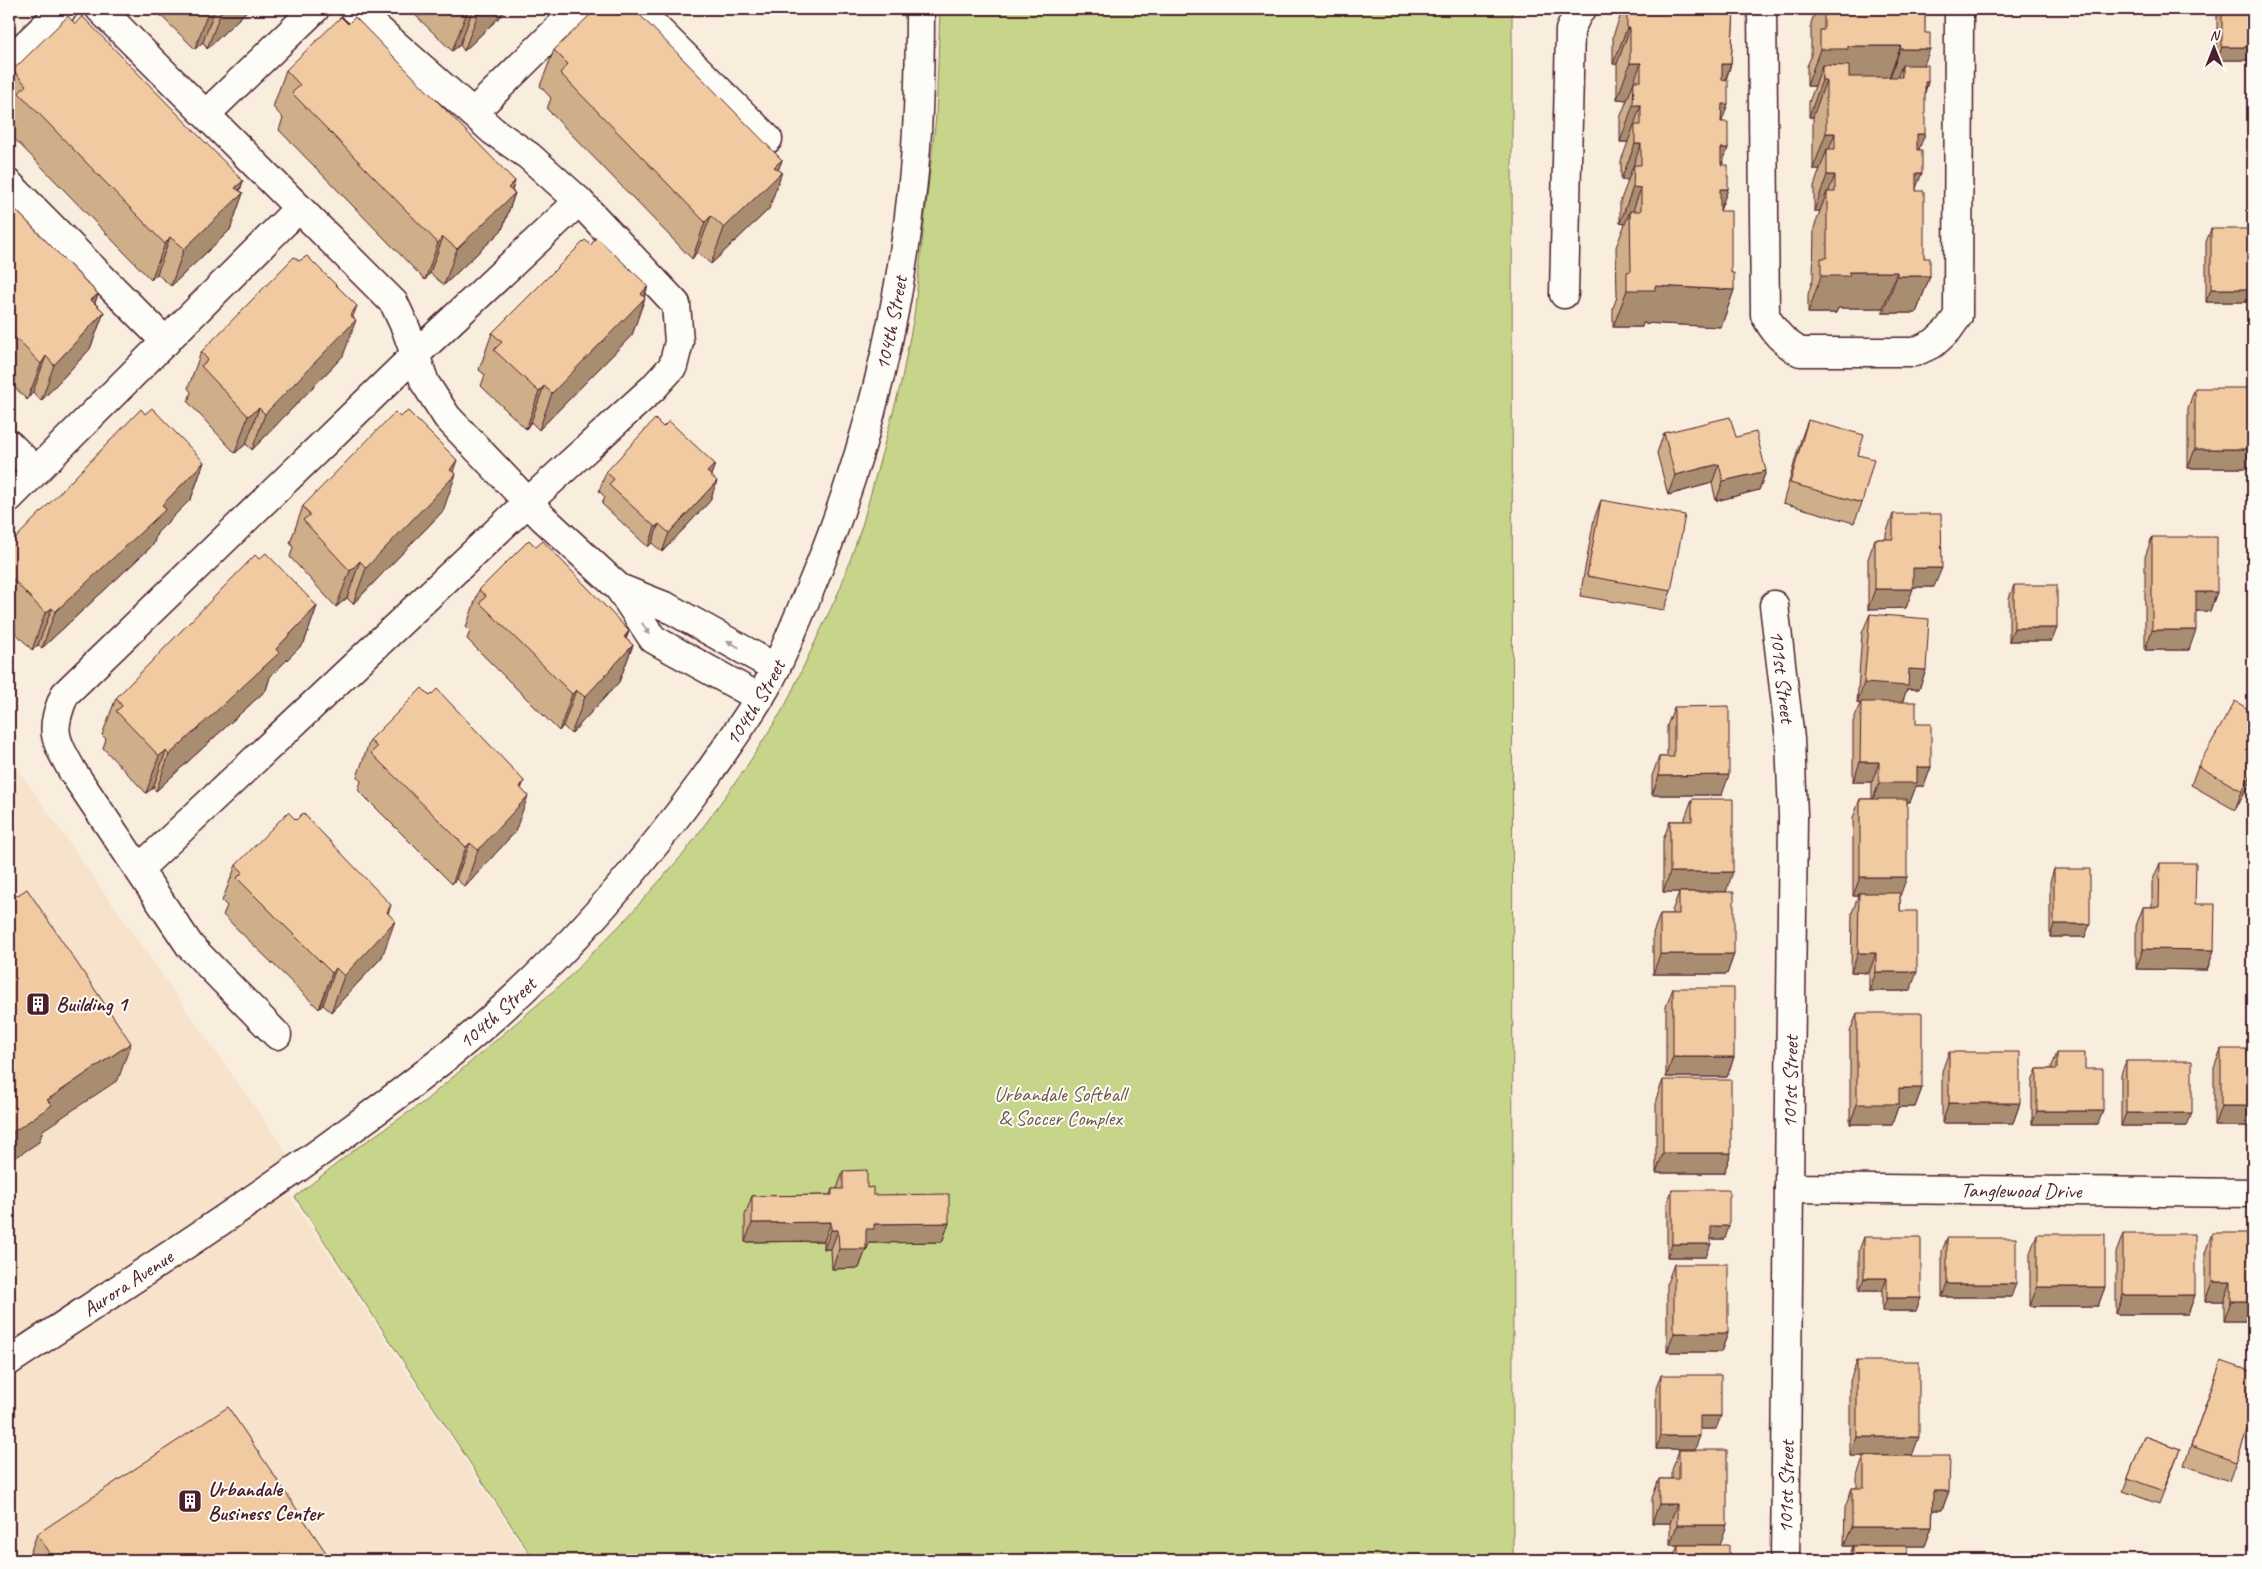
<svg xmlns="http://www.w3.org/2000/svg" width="2262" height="1569" viewBox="0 0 2262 1569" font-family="Caveat,sans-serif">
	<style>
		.built { fill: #f7e2cb }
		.green { fill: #c6d589; stroke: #887a5a }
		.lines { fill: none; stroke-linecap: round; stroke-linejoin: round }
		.minor-casing { stroke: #4a1f2b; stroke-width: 31 }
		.minor { stroke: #fdfcf7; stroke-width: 28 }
		.wall { fill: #cfae8a; stroke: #4a1f2b }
		.shaded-wall { fill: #a98d71; stroke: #4a1f2b }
		.building { fill: #f1caa1; stroke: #4a1f2b }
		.oneway { fill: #ac999b }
		.labels { text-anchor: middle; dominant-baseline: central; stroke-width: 4; stroke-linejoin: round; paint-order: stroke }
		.street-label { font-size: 21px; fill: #4a1f2b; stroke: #fdfcf7 }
		.poi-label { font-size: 21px; font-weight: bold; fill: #4a1f2b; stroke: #fdfcf7; text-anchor: start }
		.park-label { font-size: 21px; fill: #6f5647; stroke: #fdfcf7 }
	</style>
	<rect width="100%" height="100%" fill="#f9eddd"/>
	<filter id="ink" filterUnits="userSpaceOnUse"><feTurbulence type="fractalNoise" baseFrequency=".02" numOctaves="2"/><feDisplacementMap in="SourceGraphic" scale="10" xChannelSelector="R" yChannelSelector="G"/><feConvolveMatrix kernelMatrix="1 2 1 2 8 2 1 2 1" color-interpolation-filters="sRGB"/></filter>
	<g filter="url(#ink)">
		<path class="built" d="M9 757 298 1169 248 1203 290 1196 531 1560H9Z"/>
		<path class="green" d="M940 9H1512L1513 1560H534L295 1197 354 1150 425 1101 565 981 626 919 685 852 745 769 785 706 840 589 862 526 901 383 914 316 936 116Z"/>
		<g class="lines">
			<g class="minor-casing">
				<g id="minor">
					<path d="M100 9 394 303 406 329 425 383 447 417 543 518 619 588 653 639 760 698"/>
					<path d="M637 9 768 139"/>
					<path d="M1762 9 1765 315C1774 332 1783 342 1800 352H1915L1934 343 1948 330 1958 316 1959 9"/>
					<path d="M9 61 63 9"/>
					<path d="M473 113 578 9"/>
					<path d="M206 114 315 9"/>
					<path d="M9 184 166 342"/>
					<path d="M1564 294 1570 30 1578 13 1582 9"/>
					<path d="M9 444 36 471"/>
					<path d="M9 498 299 208"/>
					<path d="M619 588 667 607 776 668"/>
					<path id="s1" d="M1774 605 1790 739 1793 816 1785 1560"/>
					<path d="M139 869 528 502 653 388 673 366 679 342 676 304 579 201 529 156 493 131 473 113 355 9"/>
					<path d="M277 1035 190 946 73 772C54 738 49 731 65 694L415 355 579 201"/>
					<path id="s2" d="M1789 1188 2253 1193"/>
					<path id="s3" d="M9 1361C124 1285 242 1210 353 1128 398 1095 442 1062 483 1026 569 952 642 866 708 774 729 743 752 713 770 680 783 655 794 627 805 601 861 471 897 331 912 191 919 131 920 69 920 9"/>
				</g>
			</g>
			<use href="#minor" class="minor"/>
		</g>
		<path class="wall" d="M154 9H249L207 49 203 42 195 49Z
			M409 9H508L464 51 460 45 452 51Z
			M1623 9H1656V12H1704L1705 9H1734L1731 64 1726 80 1722 122 1728 148 1722 165 1728 189 1720 211 1734 290 1721 327 1643 323 1642 327H1613V308L1617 297 1616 247 1625 224 1620 223V202L1628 181 1621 180V161L1628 142H1620V118L1627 100 1617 99V64H1613V36Z
			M1816 9H1925L1924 65 1928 82 1925 93 1919 150 1916 189 1924 258 1930 276 1916 313H1883V308H1838L1836 313H1808V294L1813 279 1814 228 1820 211H1814V186L1820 169H1813V117H1809V102L1815 86H1807V66L1811 57V23Z
			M2217 9H2253V60H2217Z
			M75 24 243 181 240 191 243 193 230 230 171 286 157 274 151 280 9 133V122L10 118 9 117V80L13 70Z
			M348 24 515 181 512 191 515 193 502 230 444 285 430 273 425 280 279 130 283 118 273 107 286 70Z
			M554 50 782 160 778 170 769 209 711 264 697 252 692 259 547 109 551 98 540 86Z
			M9 203 98 294 95 303 104 312 90 349 41 401 33 392 27 400 9 381Z
			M2211 229 2253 302H2206V242Z
			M591 245 648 286 632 335 539 430 531 422 526 429 481 386 485 375 479 370 492 333Z
			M353 317 343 356 252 450 246 444 235 453 188 402 191 392 188 388 201 352Z
			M2195 388 2253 468H2188V408Z
			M145 414 204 462 191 499 157 533 153 545 42 648 38 645 32 650 9 626V545Z
			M1808 420 1858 455 1862 503 1854 523 1783 503 1801 439Z
			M663 427 715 464 711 475 710 501 662 552 652 543 648 547 602 504 605 497 599 491 606 472Z
			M1664 433 1736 437 1766 471 1759 490 1716 501 1712 483 1668 495 1657 453Z
			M453 472 443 511 353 604 347 598 336 607 290 557 293 547 290 543 303 506Z
			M1601 500 1671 591 1664 610 1580 596 1594 519Z
			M1893 514 1934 587H1913L1906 608 1868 609V559L1875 539H1886V534Z
			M2152 537 2217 592 2210 611H2196L2189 650H2145V557Z
			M259 559 317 606 304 643 270 677 266 690 156 791 153 788 146 793 103 748 106 739 102 735 116 698Z
			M2014 585 2052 641H2009V598Z
			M479 590 629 631 626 639 633 645 619 682 571 734 563 726 559 731 467 639 470 631 466 627Z
			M1870 614 1926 670 1919 689H1907L1902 702 1916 724 1931 767 1924 786H1916L1910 802H1907L1900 896V911L1910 991H1869V973L1851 972 1852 913 1858 896H1853V818L1860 799H1872V782H1853V722L1860 703H1857L1862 633Z
			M1674 707 1722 795H1652V776L1659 757H1667V726Z
			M370 740 521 789 515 832 465 887 456 879 452 884 358 790 361 781 357 777Z
			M2198 766 2253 778 2235 810 2191 785Z
			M1692 799 1726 892 1734 954 1727 974H1653V933L1660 914H1672V911L1679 892H1663V840L1670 821H1685V818Z
			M2160 863 2195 904 2214 950 2207 970 2136 969V926L2143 907H2152V882Z
			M236 865 389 914 382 957 331 1012 323 1005 319 1009 223 915 227 906 222 901Z
			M2054 869 2085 937H2050V882Z
			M1673 988 1734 1057 1727 1077H1666V1007Z
			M1857 1013 1922 1088 1915 1107H1898L1892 1124H1850V1032Z
			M2221 1049 2253 1126H2214V1068Z
			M1949 1052 2020 1103 2013 1123H1942V1071Z
			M2057 1053 2085 1069 2098 1124H2032V1082L2037 1069H2052V1066Z
			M2126 1061 2187 1126H2121V1074Z
			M1663 1080 1731 1153 1724 1173H1656V1099Z
			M843 1171 867 1188 873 1195 949 1223 942 1242 869 1243 867 1249H866L859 1268 832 1269 831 1249H824V1241L745 1242V1215L752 1196 830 1195 832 1189H837Z
			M1672 1190 1725 1239H1711L1706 1257H1667V1203Z
			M2212 1233 2253 1321H2224V1301H2205V1253Z
			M2037 1234 2105 1287 2098 1306H2030V1253Z
			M2123 1234 2195 1295 2188 1314H2116V1253Z
			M1864 1237 1916 1311H1882V1291H1859V1250Z
			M1947 1238 2011 1297H1942V1251Z
			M1674 1264 1728 1333 1721 1352H1667V1283Z
			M1857 1361 1912 1456 1949 1491 1942 1510H1933L1932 1527 1925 1546H1907V1560H1848L1853 1546H1844L1845 1508 1852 1488H1857V1475L1864 1456H1850V1381Z
			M2221 1361 2253 1414 2229 1481 2184 1465Z
			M1661 1375 1716 1429H1700L1695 1449H1656V1388Z
			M2144 1436 2180 1449 2159 1504 2123 1491Z
			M1679 1450 1720 1545 1729 1560H1672L1678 1545H1670V1523H1652V1498L1659 1479H1672V1470Z
			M37 1534 331 1560H29L28 1559Z"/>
		<path class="shaded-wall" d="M213 9H215L203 42 195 49 208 12Z
			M224 9H249L207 49 221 12Z
			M473 9 460 45 452 51 466 15Z
			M483 9H508L464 51 478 14Z
			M1627 28H1630L1617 64H1613Z
			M1848 46H1901L1887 82 1826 80 1813 117H1809L1822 80V65L1815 86H1807L1820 49Z
			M2222 47H2253V60H2217Z
			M1900 49H1930L1916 86 1902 77V65L1894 86H1887Z
			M1630 63H1641L1627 100 1617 99Z
			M1722 64H1731L1718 101Z
			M1925 82H1928L1915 119Z
			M1722 104H1728L1715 141Z
			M1633 105H1641L1628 142H1620Z
			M1826 133H1835L1827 155V149L1820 169H1813Z
			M1917 134H1925L1911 170Z
			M1635 144H1641L1628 180H1621Z
			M1721 148H1728L1714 185Z
			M782 160 775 179 782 172 769 209 711 264 724 228 774 167Z
			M1916 173H1922L1908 209Z
			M1827 175H1835L1827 196V192L1820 211H1814Z
			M243 181 236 200 243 193 230 230 171 286 184 249 235 188Z
			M515 181 509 199 515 193 502 230 444 285 457 249 508 188Z
			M1633 187 1641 188 1630 219V211L1625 224 1620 223Z
			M1720 189H1728L1714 225Z
			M711 216 697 252 692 259 705 222Z
			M170 237 157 274 151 280 165 244Z
			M443 237 430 273 425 280 438 243Z
			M1849 272H1897L1883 308H1838L1836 313H1808L1821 276Z
			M1897 276H1930L1916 313H1883Z
			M648 286 642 302 645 298 632 335 539 430 552 393Z
			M1655 286 1734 290 1721 327 1643 323 1642 327H1613L1627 290Z
			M2211 289H2253V302H2206Z
			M98 294 85 330 91 300Z
			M357 306 349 327 356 320 343 356 252 450 265 414Z
			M104 312 90 349 41 401 54 365Z
			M46 356 33 392 27 400 41 364Z
			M544 386 531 422 526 429 539 392Z
			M259 408 246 444 235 453 248 416Z
			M2195 449H2253V468H2188Z
			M457 460 450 481 456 474 443 511 353 604 366 568Z
			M204 462 191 499 157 533 153 545 42 648 55 612 162 505Z
			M715 464 708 483 707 472Z
			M1719 464 1712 483 1668 495 1675 475Z
			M1766 471 1759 490 1716 501 1723 481Z
			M717 481 710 501 662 552 669 533Z
			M659 524 652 543 648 547 655 527Z
			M360 561 347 598 336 607 350 571Z
			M1913 568H1942L1934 587H1906Z
			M1875 589H1913L1906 608 1868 609Z
			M2196 592H2217L2210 611H2189Z
			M317 606 304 643 270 677 266 690 156 791 169 755 276 649Z
			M52 608 38 645 32 650 45 613Z
			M2014 628H2057L2052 641H2009Z
			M2152 630H2196L2189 650H2145Z
			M629 631 618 661 633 645 619 682 571 734 585 697Z
			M1909 669 1926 670 1919 689H1907L1901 706 1857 703 1864 683Z
			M576 690 563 726 559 731 572 694Z
			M166 751 153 788 146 793 159 756Z
			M1860 762H1879L1872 782H1853Z
			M1917 767H1931L1924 786H1916L1910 802H1872L1879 783Z
			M2253 771V778L2235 810 2242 791Z
			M1729 775 1722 795H1652L1659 776Z
			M524 781 513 812 528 796 515 832 465 887 478 850Z
			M470 843 456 879 452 884 466 847Z
			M1670 872H1733L1726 892H1663Z
			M1860 877H1907L1900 896 1859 893 1858 896H1853Z
			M391 905 380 937 395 921 382 957 331 1012 344 976Z
			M2054 924H2090L2085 937H2050Z
			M2143 949 2214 950 2207 970 2136 969Z
			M1858 953H1876L1869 973 1851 972Z
			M1660 954H1734L1727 974H1653Z
			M336 968 323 1005 319 1009 332 973Z
			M1876 972H1917L1910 991H1869Z
			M131 1043 118 1080 43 1130 39 1142 9 1162V1135L47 1100Z
			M1673 1057H1734L1727 1077H1666Z
			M1899 1088H1922L1915 1107H1898L1892 1124H1850L1857 1104Z
			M1949 1103H2020L2013 1123H1942Z
			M2221 1106H2253V1126H2214Z
			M2037 1111H2103L2098 1124H2032Z
			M2126 1113H2192L2187 1126H2121Z
			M1663 1153H1731L1724 1173H1656Z
			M831 1222 824 1241 745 1242 752 1223Z
			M949 1223 942 1242 869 1243 867 1249H866L859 1268 832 1269 839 1249 874 1224Z
			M1711 1226H1729L1725 1239H1706Z
			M831 1230H838L831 1249H824Z
			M1672 1244H1711L1706 1257H1667Z
			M1864 1278H1887L1882 1291H1859Z
			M2212 1282H2231L2224 1301H2205Z
			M1947 1284H2016L2011 1297H1942Z
			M2037 1287H2105L2098 1306H2030Z
			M2123 1295H2195L2188 1314H2116Z
			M1887 1298H1921L1916 1311H1882Z
			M2231 1301H2253V1321H2224Z
			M1674 1333H1728L1721 1352H1667Z
			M1700 1416H1721L1716 1429H1695Z
			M1661 1436H1700L1695 1449H1656Z
			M1857 1437H1919L1912 1456H1850Z
			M1933 1491H1949L1942 1510H1926Z
			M1659 1504H1677L1670 1523H1652Z
			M1677 1525H1727L1720 1545H1670Z
			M1852 1527H1932L1925 1546H1844Z"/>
		<path class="building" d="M205 9H213L208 12Z
			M218 9H224L221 12Z
			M460 9H472L466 15Z
			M474 9H483L478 14Z
			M596 9H634L782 160 774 167 782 172 724 228 711 216 705 222 560 73 568 64 554 50Z
			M1627 9H1656V12H1709V9H1734L1731 64H1722V80H1728V104H1722L1721 122H1728V148H1721V165H1728V189H1720V211H1731V273H1734V290L1655 286V290H1627V272L1631 271 1630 211H1641V188L1633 187 1634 165H1641V144H1635V125H1641V105H1633L1634 81H1641V63H1630V28H1627Z
			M1824 9H1925V33H1930V49H1900L1901 46H1848V49H1820V30H1824Z
			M2222 9H2253V47H2222Z
			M68 16 75 24 82 16 243 181 235 188 243 193 184 249 170 237 165 244 19 93 26 85 13 70Z
			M341 17 348 24 355 17 515 181 508 188 515 193 457 249 443 237 438 243 292 93 300 85 286 70Z
			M1822 65 1849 66V77H1902V65H1928V82H1925V134H1917V150H1922V173H1916V191H1924V258H1930V276H1897V272H1849V276H1821V258H1827V192H1835V175H1827V149H1835V133H1826V80H1822Z
			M9 203 98 294 91 300 104 312 54 365 46 356 41 364 9 331Z
			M2211 229H2253V289H2211Z
			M596 237 648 286 641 294 645 298 552 393 544 386 539 392 494 350 502 342 492 333 585 240 591 245Z
			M307 256 357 306 350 315 356 320 265 414 259 408 248 416 201 366 208 360 201 352 294 257 299 261Z
			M2195 388H2253V449H2195Z
			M152 408 204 462 162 505 166 509 55 612 52 608 45 613 9 575V545L141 409 145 414Z
			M408 411 457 460 450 470 456 474 366 568 360 561 350 571 303 520 310 515 303 506 395 412 400 417Z
			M1730 417 1736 437 1756 432 1766 471 1723 481 1719 464 1675 475 1664 433Z
			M655 419 663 427 669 421 715 464 707 472 717 481 669 533 659 524 655 527 609 485 614 479 606 472Z
			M1808 420 1864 435 1858 455 1874 459 1862 503 1790 483Z
			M1601 500 1685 515 1671 591 1587 576Z
			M1893 514H1941L1942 568H1913V589H1875V539H1893Z
			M2152 537H2217V592H2196V630H2152Z
			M529 540 536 547 543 541 629 631 624 637 633 645 585 697 576 690 572 694 480 603 486 596 479 590Z
			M266 553 317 606 276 649 279 653 169 755 166 751 159 756 116 711 122 706 116 698 255 555 259 559Z
			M2014 585H2057V628H2014Z
			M1870 614 1929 619 1926 670 1909 669 1908 686 1864 683Z
			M422 688 430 696 437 689 524 781 520 787 528 796 478 850 470 843 466 847 371 753 377 747 370 740Z
			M2235 701 2253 712V771L2242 791 2198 766Z
			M1861 702H1916V724H1931V767H1917V783H1879V762H1860Z
			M1729 706V775L1659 776V757H1674V707Z
			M1692 799H1733V872H1670V821H1692Z
			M1860 799H1907V877H1860Z
			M288 812 296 820 303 813 391 905 387 912 395 921 344 976 336 968 332 973 237 878 243 872 236 865Z
			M2160 863H2196L2195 904H2215L2214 950 2143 949V907H2159Z
			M2054 869H2090V924H2054Z
			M27 889 131 1043 47 1100 52 1105 9 1135V901Z
			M1679 892H1734V954H1660V914H1679Z
			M1859 893H1900V911H1917V972H1876V953H1858Z
			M1673 988H1734V1057H1673Z
			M1857 1013H1922V1088H1899V1104H1857Z
			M2221 1049H2253V1106H2221Z
			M1949 1052H2020V1103H1949Z
			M2057 1053H2085V1069H2103V1111H2037V1069H2057Z
			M2126 1061H2192V1113H2126Z
			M1663 1080H1731V1153H1663Z
			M867 1170V1188L873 1187V1195L949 1194V1223L874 1224V1229H866V1249H839L838 1230H831V1222L752 1223V1196L832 1195V1189H843V1171Z
			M1672 1190H1729V1226H1711V1244H1672Z
			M2212 1233H2253V1301H2231V1282H2212Z
			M2037 1234H2105V1287H2037Z
			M2123 1234H2195V1295H2123Z
			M1864 1237H1921V1298H1887V1278H1864Z
			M1947 1238H2016V1284H1947Z
			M1674 1264H1728V1333H1674Z
			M1857 1361H1919V1437H1857Z
			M2221 1361 2253 1372V1414L2236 1462 2191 1446Z
			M1661 1375H1721V1416H1700V1436H1661Z
			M228 1407 331 1560H55L37 1534Z
			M2144 1436 2180 1449 2163 1491 2128 1478Z
			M1679 1450H1727V1525H1677V1504H1659V1479H1679Z
			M1864 1456H1950L1949 1491H1933L1932 1527H1852V1488H1864Z
			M1678 1545H1729V1560H1678Z
			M1853 1546H1907V1560H1853Z"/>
		<defs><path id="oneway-solid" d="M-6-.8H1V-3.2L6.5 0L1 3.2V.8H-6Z" transform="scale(1.25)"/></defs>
		<g class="oneway">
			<use href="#oneway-solid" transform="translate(646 629) rotate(57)"/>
			<use href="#oneway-solid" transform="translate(733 644) rotate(-150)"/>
		</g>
	</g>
	<defs>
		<g id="building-square" transform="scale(1.25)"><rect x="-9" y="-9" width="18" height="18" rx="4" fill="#4a1f2b" stroke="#fdfcf7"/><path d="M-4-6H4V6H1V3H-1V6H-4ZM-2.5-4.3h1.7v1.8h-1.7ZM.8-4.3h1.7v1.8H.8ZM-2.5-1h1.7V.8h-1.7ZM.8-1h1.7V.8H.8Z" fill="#fff"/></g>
	</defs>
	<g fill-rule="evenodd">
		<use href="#building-square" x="38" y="1004"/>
		<use href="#building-square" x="190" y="1501"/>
	</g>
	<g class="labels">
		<g class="street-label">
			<text stroke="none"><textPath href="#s3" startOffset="1410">104th Street</textPath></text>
			<text stroke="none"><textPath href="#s1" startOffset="72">101st Street</textPath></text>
			<text stroke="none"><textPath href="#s3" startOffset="1005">104th Street</textPath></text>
			<text stroke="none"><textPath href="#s3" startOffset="600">104th Street</textPath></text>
			<text transform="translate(1790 1082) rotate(-89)">101st Street</text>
			<text stroke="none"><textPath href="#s2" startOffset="232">Tanglewood Drive</textPath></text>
			<text stroke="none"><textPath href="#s3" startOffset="142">Aurora Avenue</textPath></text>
			<text transform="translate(1786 1487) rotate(-89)">101st Street</text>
		</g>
		<g class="poi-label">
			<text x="56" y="1004">Building 1</text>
			<text x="208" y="1489">Urbandale<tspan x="208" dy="24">Business Center</tspan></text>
		</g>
		<g class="park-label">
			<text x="1060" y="1094">Urbandale Softball<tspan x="1060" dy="24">&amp; Soccer Complex</tspan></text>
		</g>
	</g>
	<rect width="2262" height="1569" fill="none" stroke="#fdfcf7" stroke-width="30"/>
	<rect x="15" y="15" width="2232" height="1539" fill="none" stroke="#4a1f2b" stroke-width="2" filter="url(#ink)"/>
	<g transform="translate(2214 48)" stroke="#fdfcf7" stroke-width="4" paint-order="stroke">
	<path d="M0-4L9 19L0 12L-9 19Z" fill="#4a1f2b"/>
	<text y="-8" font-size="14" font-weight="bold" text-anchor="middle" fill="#4a1f2b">N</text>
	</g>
</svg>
